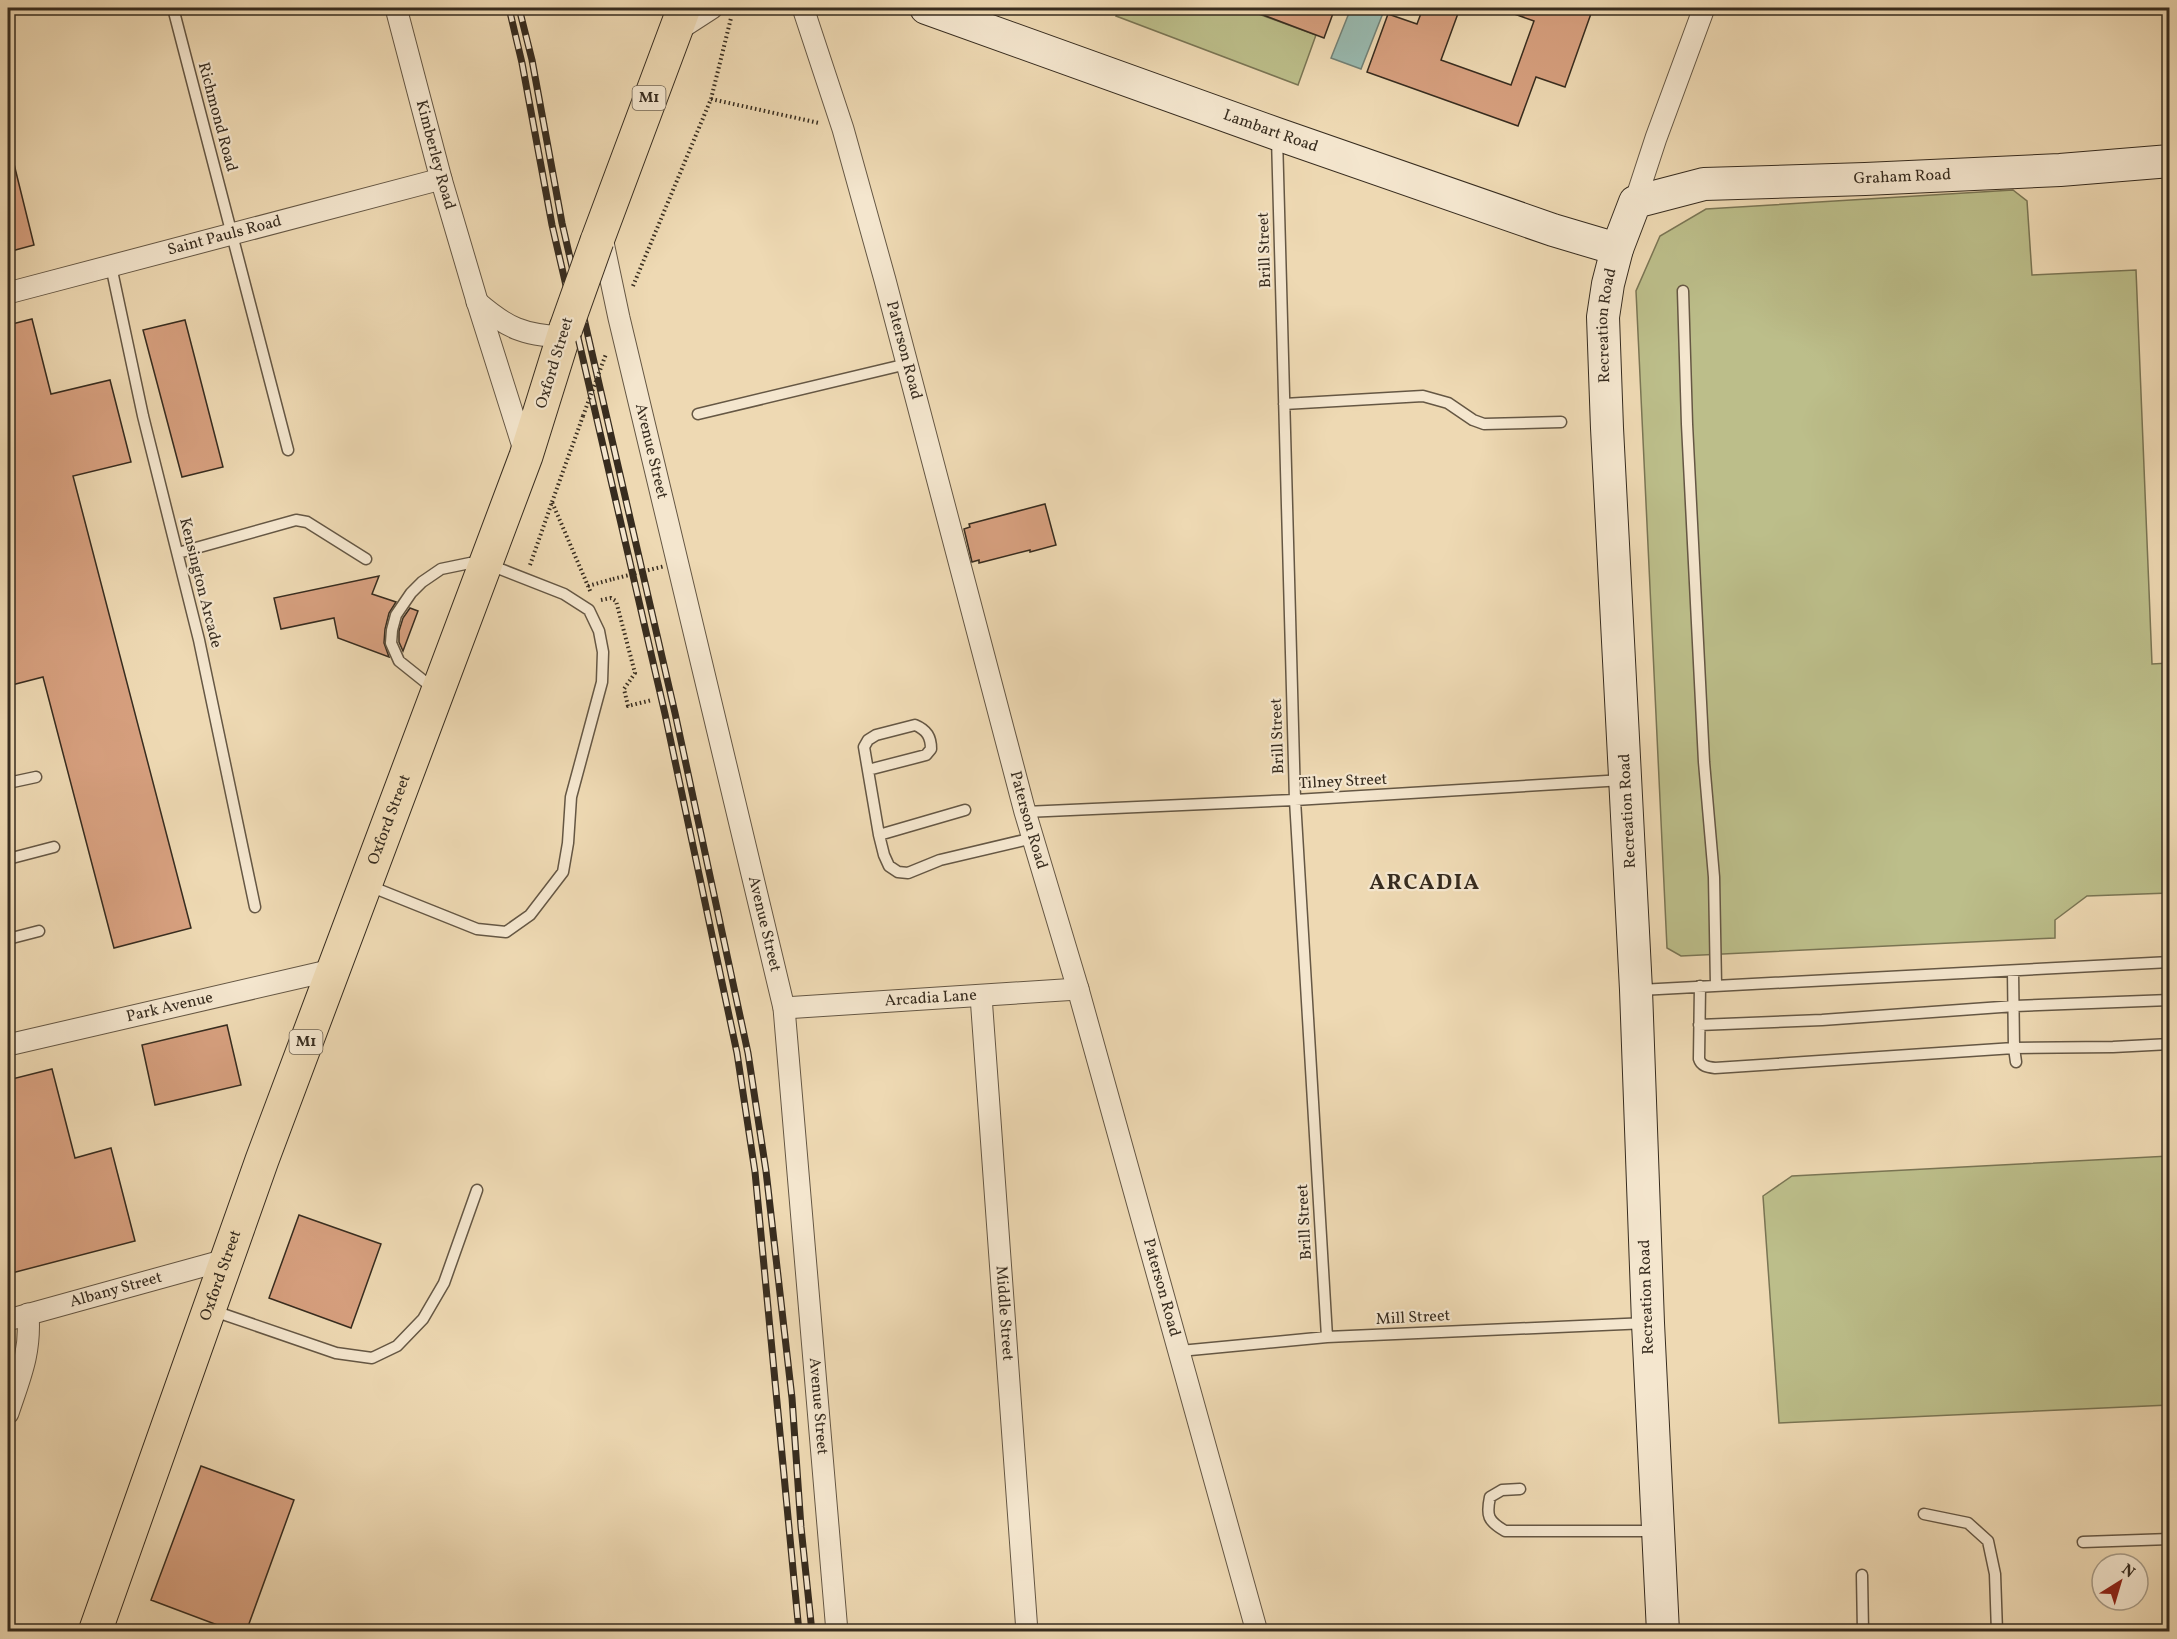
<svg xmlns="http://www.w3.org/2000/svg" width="2177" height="1639" viewBox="0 0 2177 1639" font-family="Vollkorn,serif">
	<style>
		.green { fill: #bcbe8a; stroke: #7a7554; stroke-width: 1.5 }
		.water { fill: #99bab0; stroke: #728176; stroke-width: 1.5 }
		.building { fill: #d7a07f; stroke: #372c1f; stroke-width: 1.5 }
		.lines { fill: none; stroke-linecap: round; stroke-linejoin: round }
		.lane-casing { stroke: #655744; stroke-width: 13 }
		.street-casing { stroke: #655744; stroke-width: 23 }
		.secondary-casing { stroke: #372c1f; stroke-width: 34 }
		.primary-casing { stroke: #372c1f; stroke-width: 35 }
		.path { stroke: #372c1f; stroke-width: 4; stroke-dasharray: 1.5 3; stroke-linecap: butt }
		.lane { stroke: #f4e6ce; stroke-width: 10 }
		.street { stroke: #f4e6ce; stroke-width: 21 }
		.secondary { stroke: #f4e6ce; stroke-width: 32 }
		.primary { stroke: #eed9b3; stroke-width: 33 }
		.rail-casing { stroke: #372c1f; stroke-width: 7 }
		.rail { stroke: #f4e6ce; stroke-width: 4.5; stroke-dasharray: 14; stroke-linecap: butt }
		.primary-bridge-casing { stroke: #372c1f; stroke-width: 35; stroke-linecap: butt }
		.path-bridge { stroke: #372c1f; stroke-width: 4; stroke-dasharray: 1.5 3; stroke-linecap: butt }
		.primary-bridge { stroke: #eed9b3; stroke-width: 33 }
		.labels { text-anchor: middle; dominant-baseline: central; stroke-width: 4.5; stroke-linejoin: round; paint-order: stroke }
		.shield { fill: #f4e6ce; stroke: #706454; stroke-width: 1.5 }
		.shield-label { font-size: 15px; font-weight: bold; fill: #372c1f }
		.street-label { font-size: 16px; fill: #372c1f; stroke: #f4e6ce }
		.district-label { font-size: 22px; font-weight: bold; letter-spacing: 1.5px; fill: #372c1f; stroke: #f4e6ce }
	</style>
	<rect width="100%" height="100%" fill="#eed9b3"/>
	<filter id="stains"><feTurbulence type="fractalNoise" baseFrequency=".00333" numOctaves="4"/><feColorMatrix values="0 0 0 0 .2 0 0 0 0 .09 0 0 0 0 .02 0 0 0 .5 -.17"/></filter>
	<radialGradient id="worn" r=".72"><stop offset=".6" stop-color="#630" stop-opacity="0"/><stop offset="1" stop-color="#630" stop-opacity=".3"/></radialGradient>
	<path class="green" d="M1120 8H1242L1316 35 1298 85 1116 16Z
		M2013 190 2027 201 2032 275 2136 270 2152 664 2169 663V893L2087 896 2055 920V938L1681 956 1667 948 1636 291 1660 236 1706 209Z
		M2169 1156V1405L1779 1423 1763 1196 1792 1176Z"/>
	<path class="water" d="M1351 8H1385L1361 69 1331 58Z"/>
	<path class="building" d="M1247 8H1335L1324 38 1247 9Z
		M1423 8H1460L1441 60 1511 85 1534 21 1503 10V8H1593L1565 87 1536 77 1518 126 1367 72 1388 14 1417 24Z
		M14 164 34 245 8 252V165Z
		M32 319 51 394 110 380 131 462 73 476 191 928 114 948 43 677 8 686V325Z
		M185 320 223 467 182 477 143 330Z
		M1045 504 1056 545 1030 552V550L979 563V560L972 562 964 529 970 527 969 524Z
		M379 576 372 594 396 602 389 613 385 629 384 643 389 657 338 638 334 618 281 629 274 598Z
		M410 608 418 611 403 651 399 642V631L403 618Z
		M227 1025 241 1085 155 1105 142 1045Z
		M52 1069 75 1158 111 1148 135 1241 8 1274V1080Z
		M299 1215 381 1244 351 1328 269 1298Z
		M201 1466 294 1500 246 1632H236L151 1600Z"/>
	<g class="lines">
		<g class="lane-casing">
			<path id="lane" d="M173 8 288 450
				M1277 137 1295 800 1327 1337
				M111 266 143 416 199 640 255 907
				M1683 291 1687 424 1704 762 1714 877 1716 985
				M1284 404 1423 396 1448 403 1473 420 1484 424 1561 422
				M698 414 907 364
				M178 553 296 520 307 522 366 559
				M868 770 926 755 931 749C931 737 927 730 915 725L876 735 868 740 864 747 879 835 884 855 889 866 898 872 908 873 940 860 1033 838
				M8 783 36 777
				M1025 812 1295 800 1623 780
				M879 835 965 810
				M8 859 54 847
				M367 885 477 929 506 932 530 915 563 872 568 843 571 797 602 682 603 652 599 631 589 610 564 594 485 563H470L441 569 422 582 411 593 396 615 392 630 391 643 399 661 434 689
				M8 939 39 931
				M2013 971 2014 1048 2016 1062
				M1700 986 1699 1059C1701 1066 1707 1067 1715 1068L2014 1048 2113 1047 2170 1044
				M1640 990 2170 962
				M1699 1025 1822 1020 2015 1006 2170 1000
				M211 1310 336 1353 372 1358 397 1346 423 1319 444 1283 477 1190
				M1180 1351 1327 1337 1647 1323
				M1520 1489 1502 1490 1490 1497C1486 1516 1488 1521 1505 1531H1655
				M1924 1514 1968 1523 1988 1541 1995 1574 1997 1632
				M2083 1542 2170 1539
				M1862 1575 1863 1632"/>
		</g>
		<g class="street-casing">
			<g id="street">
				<path id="s1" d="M396 8 441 179 477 301 526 456"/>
				<path id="s2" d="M803 8 843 129 885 280 1025 812 1078 989 1257 1632"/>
				<path d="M675 32 712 8"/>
				<path d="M1635 202 1656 138 1704 8"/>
				<path id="s3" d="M601 233 619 318 784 1008 837 1632"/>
				<path id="s4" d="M8 293 441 179"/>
				<path d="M477 302C507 328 523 335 563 337"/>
				<path id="s5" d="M981 996 1027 1632"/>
				<path id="s6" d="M784 1008 1078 989"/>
				<path id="s7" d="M8 1045 332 970"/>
				<path id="s8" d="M8 1320 225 1260"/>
				<path d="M8 1413C20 1377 31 1353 28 1314"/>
			</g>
		</g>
		<g class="secondary-casing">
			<g id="secondary">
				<path id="s9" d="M926 8 1277 134 1553 230 1617 249"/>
				<path id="s10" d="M1663 1632 1648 1323 1636 990 1607 428 1603 317 1608 284 1617 249 1635 202 1704 184 1865 179 2060 170 2170 161"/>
			</g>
		</g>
		<g class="primary-casing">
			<g id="primary">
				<path d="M597 241 684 8"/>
				<path id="s11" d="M95 1632 262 1160 526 456 566 328"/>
			</g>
		</g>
		<path class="path" d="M711 99 819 123
			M633 286 711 99 731 18
			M552 502 583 416
			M530 565 552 502 591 593
			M588 586 613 579
			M601 600 611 598 616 601 635 673 624 689 628 706 652 700"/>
		<use href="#lane" class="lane"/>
		<use href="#street" class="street"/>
		<use href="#secondary" class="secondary"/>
		<use href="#primary" class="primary"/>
		<g class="rail-casing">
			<path id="rail" d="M509 8 522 63 552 225 665 714 737 1053 755 1172 799 1632
				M519 8 532 60 562 223 675 713 748 1053 766 1171 792 1398 801 1527 812 1632"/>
		</g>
		<use href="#rail" class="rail"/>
		<g class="primary-bridge-casing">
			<path id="primary-bridge" d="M566 328 597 241"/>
		</g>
		<path class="path-bridge" d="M583 416 606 354
			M613 579 665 566"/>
		<use href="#primary-bridge" class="primary-bridge"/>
	</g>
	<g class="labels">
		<g class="shield">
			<rect x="632.5" y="86" width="33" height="24" rx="4.5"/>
			<rect x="289.5" y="1030" width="33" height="24" rx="4.5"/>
		</g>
		<g class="shield-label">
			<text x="649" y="98">M1</text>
			<text x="306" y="1042">M1</text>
		</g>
		<g class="street-label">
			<text transform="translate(217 117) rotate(75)">Richmond Road</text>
			<text stroke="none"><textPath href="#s9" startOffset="366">Lambart Road</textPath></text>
			<text stroke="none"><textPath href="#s1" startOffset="152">Kimberley Road</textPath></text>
			<text stroke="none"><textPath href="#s10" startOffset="1706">Graham Road</textPath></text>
			<text stroke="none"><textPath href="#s4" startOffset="224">Saint Pauls Road</textPath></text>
			<text transform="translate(1265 250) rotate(-92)">Brill Street</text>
			<text stroke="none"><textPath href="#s10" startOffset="1308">Recreation Road</textPath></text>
			<text stroke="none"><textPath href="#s2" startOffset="357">Paterson Road</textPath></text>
			<text transform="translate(555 363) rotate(-73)">Oxford Street</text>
			<text stroke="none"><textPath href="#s3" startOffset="224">Avenue Street</textPath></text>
			<text transform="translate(200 583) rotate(76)">Kensington Arcade</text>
			<text transform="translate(1278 736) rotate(-92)">Brill Street</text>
			<text transform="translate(1343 782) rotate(-3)">Tilney Street</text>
			<text transform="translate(1628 811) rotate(-93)">Recreation Road</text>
			<text stroke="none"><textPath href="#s11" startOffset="864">Oxford Street</textPath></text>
			<text stroke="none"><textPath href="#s2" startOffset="843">Paterson Road</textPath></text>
			<text stroke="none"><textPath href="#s3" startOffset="710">Avenue Street</textPath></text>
			<text stroke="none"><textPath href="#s6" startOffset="147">Arcadia Lane</textPath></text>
			<text stroke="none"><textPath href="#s7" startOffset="166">Park Avenue</textPath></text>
			<text transform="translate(1305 1222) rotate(-93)">Brill Street</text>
			<text stroke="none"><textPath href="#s11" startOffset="378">Oxford Street</textPath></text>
			<text stroke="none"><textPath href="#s2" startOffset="1329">Paterson Road</textPath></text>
			<text stroke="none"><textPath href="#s8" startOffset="112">Albany Street</textPath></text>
			<text transform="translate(1647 1297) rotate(-92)">Recreation Road</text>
			<text stroke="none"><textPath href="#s5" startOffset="318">Middle Street</textPath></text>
			<text transform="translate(1413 1318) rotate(-3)">Mill Street</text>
			<text stroke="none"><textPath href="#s3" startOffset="1196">Avenue Street</textPath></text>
		</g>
		<g class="district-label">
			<text x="1425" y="883">ARCADIA</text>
		</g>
	</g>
	<rect width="2177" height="1639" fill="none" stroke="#eed9b3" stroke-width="30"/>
	<rect x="9" y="9" width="2159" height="1621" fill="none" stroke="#372c1f" stroke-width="3"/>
	<rect x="15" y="15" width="2147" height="1609" fill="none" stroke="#372c1f" stroke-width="1.5"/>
	<g transform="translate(2120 1582) rotate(37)"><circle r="28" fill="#f4e6ce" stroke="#a89c88" stroke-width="1.5"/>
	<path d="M0-4.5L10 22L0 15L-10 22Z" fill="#8f2418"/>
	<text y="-9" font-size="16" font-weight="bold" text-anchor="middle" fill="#372c1f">N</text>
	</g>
	<rect width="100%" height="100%" filter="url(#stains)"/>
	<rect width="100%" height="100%" fill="url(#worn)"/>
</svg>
